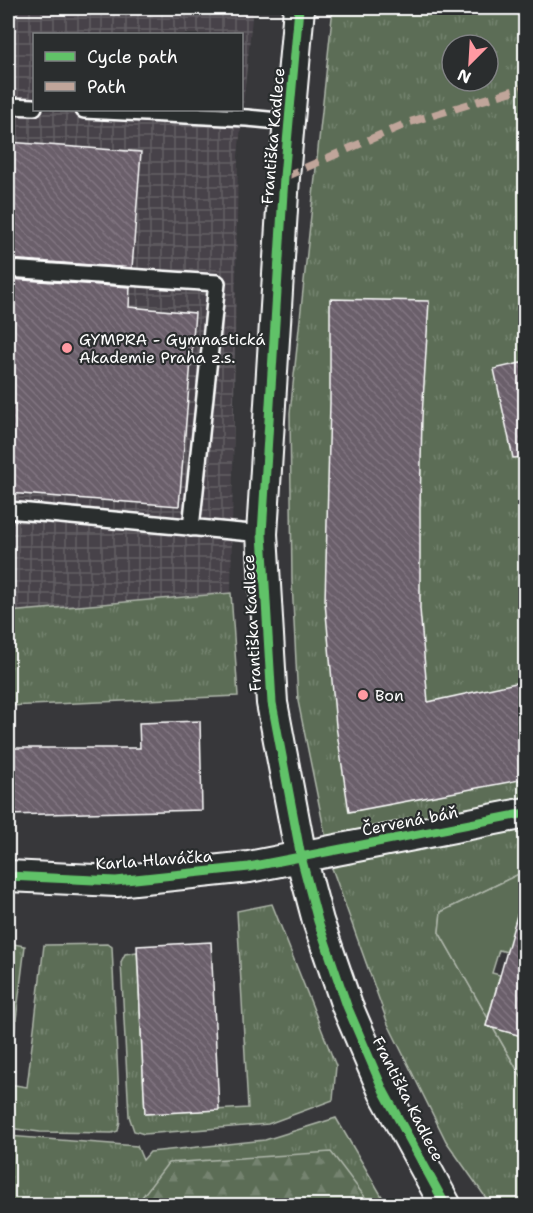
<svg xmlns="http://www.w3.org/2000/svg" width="533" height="1213" viewBox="0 0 533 1213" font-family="'Shantell Sans',sans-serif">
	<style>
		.industrial { fill: url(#industrial-grid); fill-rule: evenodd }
		.grass { fill: url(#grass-tufts); stroke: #aeb6aa; stroke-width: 1.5; fill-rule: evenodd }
		.forest { fill: url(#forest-firs); stroke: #aeb6aa; stroke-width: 1.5 }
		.garden { fill: #5c6d56; stroke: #aeb6aa; stroke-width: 1.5 }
		.building { fill: url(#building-back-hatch); stroke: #fff; stroke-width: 1.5 }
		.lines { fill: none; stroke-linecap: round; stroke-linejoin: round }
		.service-casing { stroke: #fff; stroke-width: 20 }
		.minor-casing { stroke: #fff; stroke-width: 34 }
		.service { stroke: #2a2d2e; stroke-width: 15 }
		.minor { stroke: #2a2d2e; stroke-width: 30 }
		.quiet { stroke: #c0a59a; stroke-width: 8; stroke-dasharray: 15 8; stroke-linecap: butt }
		.cycleway-casing { stroke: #2a2d2e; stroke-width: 13 }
		.cycleway { stroke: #61c268; stroke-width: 9 }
		.poi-dot { fill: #ff9aa2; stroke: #2a2d2e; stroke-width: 2 }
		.labels { text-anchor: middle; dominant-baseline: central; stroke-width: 4.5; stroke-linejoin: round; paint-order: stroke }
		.street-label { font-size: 16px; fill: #fff; stroke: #2a2d2e }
		.poi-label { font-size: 16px; fill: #fff; stroke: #2a2d2e; text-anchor: start }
	</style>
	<defs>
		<pattern id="industrial-grid" width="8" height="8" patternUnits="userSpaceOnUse" patternTransform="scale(1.5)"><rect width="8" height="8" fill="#474349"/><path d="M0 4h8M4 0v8" fill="none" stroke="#635f64"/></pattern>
		<pattern id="grass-tufts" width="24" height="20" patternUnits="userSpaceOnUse" patternTransform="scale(1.5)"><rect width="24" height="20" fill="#5c6d56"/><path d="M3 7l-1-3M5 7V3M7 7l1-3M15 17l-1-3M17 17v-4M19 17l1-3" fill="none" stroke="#74836f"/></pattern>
		<pattern id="forest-firs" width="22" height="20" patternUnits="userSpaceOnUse" patternTransform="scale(1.5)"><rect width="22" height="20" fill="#5c6d56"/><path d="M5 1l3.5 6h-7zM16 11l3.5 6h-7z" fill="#74836f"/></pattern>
		<pattern id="building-back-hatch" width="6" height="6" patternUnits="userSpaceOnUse" patternTransform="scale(1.5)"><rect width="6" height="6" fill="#6b5e6b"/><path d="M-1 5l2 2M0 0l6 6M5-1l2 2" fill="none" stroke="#817681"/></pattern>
	</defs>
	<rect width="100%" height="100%" fill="#37373a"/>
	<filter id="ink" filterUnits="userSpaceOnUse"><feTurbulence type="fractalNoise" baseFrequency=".0167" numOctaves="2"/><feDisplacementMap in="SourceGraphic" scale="12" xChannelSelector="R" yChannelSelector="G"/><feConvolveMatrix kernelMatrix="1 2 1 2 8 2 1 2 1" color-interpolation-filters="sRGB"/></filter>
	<g filter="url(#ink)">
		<path class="industrial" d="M8 8H253L238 156 231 593 8 612ZM34 34H242V110H34Z"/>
		<path class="grass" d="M333 8H525V871L441 912 439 932 488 1018 486 1026 493 1028 525 1083V1205H491L446 1141 388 1024 332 868 298 701 292 582 290 413ZM452 45H488V81H452Z
			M231 593 238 696 8 706V612Z
			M272 904 336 1066 333 1100 268 1124 144 1134 134 1131 129 1116 121 962 125 954 137 952 145 1114 248 1108 237 911Z
			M8 943 25 946 13 1044 8 1049Z
			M44 945 108 944 112 947 120 1121 118 1131 112 1133 40 1132 8 1128V1084L27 1087Z
			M336 1118 387 1205H8V1136L137 1146 143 1160 150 1152 265 1140Z"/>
		<path class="forest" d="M331 1152 371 1205H136L168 1163Z"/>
		<path class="garden" d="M525 871V921L517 919 507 952 499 950 492 973 500 975 488 1018 439 932 441 912Z
			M493 1028 525 1037V1083Z"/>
		<path class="building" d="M8 142 141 152 132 268 8 259Z
			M8 279 130 287 129 307 195 313 179 506 8 493Z
			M330 299 429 301 422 417 420 508V609L428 702 525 681V779L349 812 336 726 325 602 330 403Z
			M525 362V457L513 458 494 369Z
			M200 721 202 810 8 815V748H140L139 723Z
			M517 915 525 916V1037L486 1026Z
			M211 942 219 1110 145 1114 137 946Z"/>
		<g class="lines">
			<g class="service-casing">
				<path id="service" d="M8 106 34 107
					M84 110 247 118 289 122
					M8 269 217 283 191 528
					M8 510 262 534"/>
			</g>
			<g class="minor-casing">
				<path id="minor" d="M299 8 284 177 262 534 272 703 301 857 318 921 347 1006 384 1092 446 1206
					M8 876 116 881 249 867 526 813"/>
			</g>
			<use href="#service" class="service"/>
			<use href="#minor" class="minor"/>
			<path class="quiet" d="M284 177 410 122 526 87"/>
			<g class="cycleway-casing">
				<path id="cycleway" d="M299 8 284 177 262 534 272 703 301 857 318 921 347 1006 384 1092 446 1206
					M8 876 116 881 249 867 526 813"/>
			</g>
			<use href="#cycleway" class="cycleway"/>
		</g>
	</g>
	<g class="poi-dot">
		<circle cx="67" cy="348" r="6"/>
		<circle cx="363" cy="695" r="6"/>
	</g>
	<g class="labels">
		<g class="street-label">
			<text transform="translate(273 136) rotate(-85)">Františka Kadlece</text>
			<text transform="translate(252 623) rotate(-93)">Františka Kadlece</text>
			<text transform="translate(410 821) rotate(-11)">Červená báň</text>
			<text transform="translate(154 860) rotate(-4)">Karla Hlaváčka</text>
			<text transform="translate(408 1099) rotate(63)">Františka Kadlece</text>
		</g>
		<g class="poi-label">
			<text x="79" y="339">GYMPRA - Gymnastická<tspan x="79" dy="18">Akademie Praha z.s.</tspan></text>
			<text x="375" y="695">Bon</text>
		</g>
	</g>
	<rect width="533" height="1213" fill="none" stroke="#2a2d2e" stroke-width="30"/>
	<rect x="15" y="15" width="503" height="1183" fill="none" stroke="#fff" stroke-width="2" filter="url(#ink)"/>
	<rect x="33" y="33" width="210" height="78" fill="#2a2d2e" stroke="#7f8182" stroke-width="1.5"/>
	<rect x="45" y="52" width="30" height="9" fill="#61c268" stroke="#7f8182" stroke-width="1.5"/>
	<text x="87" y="63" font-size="18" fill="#ffffff">Cycle path</text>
	<rect x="45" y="82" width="30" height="9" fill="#c0a59a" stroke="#7f8182" stroke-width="1.5"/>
	<text x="87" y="93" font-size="18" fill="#ffffff">Path</text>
	<g transform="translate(470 63) rotate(204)"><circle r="28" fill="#2a2d2e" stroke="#7f8182" stroke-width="1.5"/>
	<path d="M0-4.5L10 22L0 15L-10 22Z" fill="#ff9aa2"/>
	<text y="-9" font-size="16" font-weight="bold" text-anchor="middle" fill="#ffffff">N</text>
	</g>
</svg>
